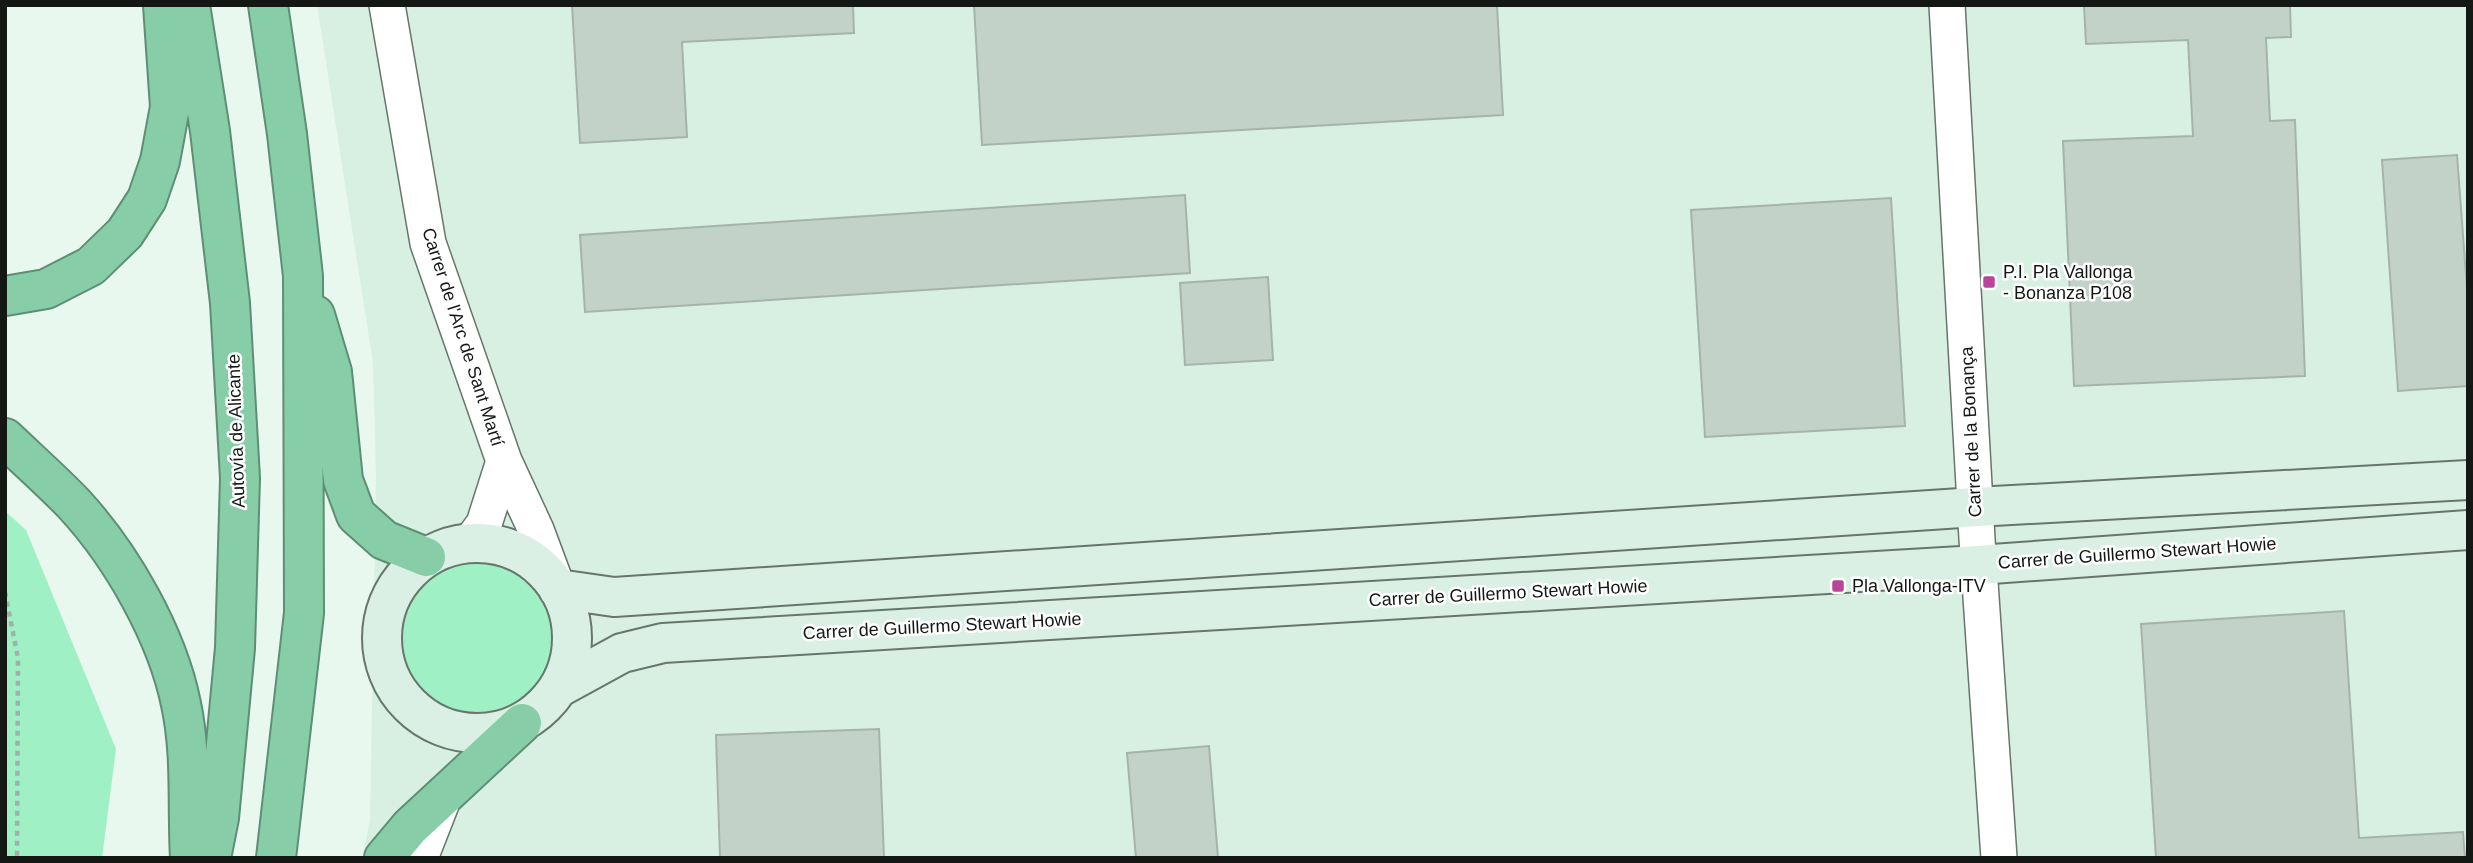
<svg xmlns="http://www.w3.org/2000/svg" width="2473" height="863" viewBox="0 0 2473 863" font-family="Arial,sans-serif">
	<style>
		.built { fill: #d8f0e2 }
		.green { fill: #9ff0c4 }
		.building { fill: #c3d2c9; stroke: #a5b4ab; stroke-width: 2 }
		.lines { fill: none; stroke-linecap: round; stroke-linejoin: round }
		.street-casing { stroke: #68756d; stroke-width: 38 }
		.secondary-casing { stroke: #68756d; stroke-width: 42 }
		.highway-casing { stroke: #5e8e75; stroke-width: 42 }
		.path { stroke: #a3afa8; stroke-width: 4.5; stroke-dasharray: 5 5; stroke-linecap: butt }
		.street { stroke: #fff; stroke-width: 35 }
		.secondary { stroke: #dbf0e5; stroke-width: 38 }
		.highway { stroke: #87cea8; stroke-width: 38 }
		.poi-dot { fill: #ba449a; stroke: #fff; stroke-width: 2.5 }
		.labels { text-anchor: middle; dominant-baseline: central; stroke-width: 5; stroke-linejoin: round; paint-order: stroke }
		.poi-label { font-size: 18px; fill: #131815; stroke: #fff; text-anchor: start }
		.street-label { font-size: 18px; fill: #131815; stroke: #fff }
	</style>
	<rect width="100%" height="100%" fill="#e8f8ef"/>
	<path class="built" d="M317 5H2468V858H362L370 820 376 479 373 363Z"/>
	<path class="green" d="M5 511 26 530 116 749 102 858H5Z
		M402 637a76 76 0 1 1 152 0a76 76 0 1 1-152 0Z"/>
	<path class="building" d="M572 5H853L854 33 682 42 687 137 580 143Z
		M974 5H1497L1503 115 982 145Z
		M2084 5H2290L2291 37 2266 38 2270 121 2295 120 2305 376 2074 386 2063 141 2193 136 2188 40 2086 44Z
		M2457 155 2468 302V386L2398 391 2382 160Z
		M1185 195 1190 273 585 312 580 235Z
		M1891 198 1905 426 1705 437 1691 210Z
		M1268 277 1273 360 1185 365 1180 283Z
		M2344 611 2359 838 2463 832 2465 858H2156L2141 624Z
		M879 729 884 858H720L716 735Z
		M1209 746 1218 858H1136L1127 753Z"/>
	<g class="lines">
		<g class="street-casing">
			<path id="street" d="M387 5 428 243 504 461 536 530 558 589
				M1947 5 1977 539 1999 858
				M470 543 484 524 504 461
				M420 858 445 794"/>
		</g>
		<g class="secondary-casing">
			<path id="secondary" d="M382 638a95 95 0 1 1 190 0a95 95 0 1 1-190 0Z
				M558 589 614 597 1976 507 2468 480
				M558 688 622 653 663 643 1978 565 2468 530"/>
		</g>
		<g class="highway-casing">
			<path id="highway" d="M190 5 210 131 230 303 240 478 235 648 219 818 211 858
				M268 5 287 134 303 276 304 613 276 858
				M5 296 46 289 91 266 125 233 147 199 160 161 170 107 163 5
				M315 315 332 372 343 480 356 515 384 540 426 557
				M5 438C28 460 52 481 74 504 122 556 167 635 181 704 192 755 187 806 190 858
				M384 858 410 827 522 723"/>
		</g>
		<path class="path" d="M5 592 18 658 17 858"/>
		<use href="#street" class="street"/>
		<use href="#secondary" class="secondary"/>
		<use href="#highway" class="highway"/>
	</g>
	<g class="poi-dot">
		<rect x="1982" y="275" width="14" height="14" rx="3.5"/>
		<rect x="1831" y="579" width="14" height="14" rx="3.5"/>
	</g>
	<g class="labels">
		<g class="poi-label">
			<text x="2003" y="272">P.I. Pla Vallonga<tspan x="2003" dy="21">- Bonanza P108</tspan></text>
			<text x="1852" y="586">Pla Vallonga-ITV</text>
		</g>
		<g class="street-label">
			<text transform="translate(463 337) rotate(72)">Carrer de l'Arc de Sant Martí</text>
			<text transform="translate(236 431) rotate(-92)">Autovía de Alicante</text>
			<text transform="translate(1971 432) rotate(-93)">Carrer de la Bonança</text>
			<text transform="translate(2137 553) rotate(-4)">Carrer de Guillermo Stewart Howie</text>
			<text transform="translate(1508 593) rotate(-3)">Carrer de Guillermo Stewart Howie</text>
			<text transform="translate(942 626) rotate(-3)">Carrer de Guillermo Stewart Howie</text>
		</g>
	</g>
	<rect width="2473" height="863" fill="none" stroke="#131815" stroke-width="14"/>
</svg>
